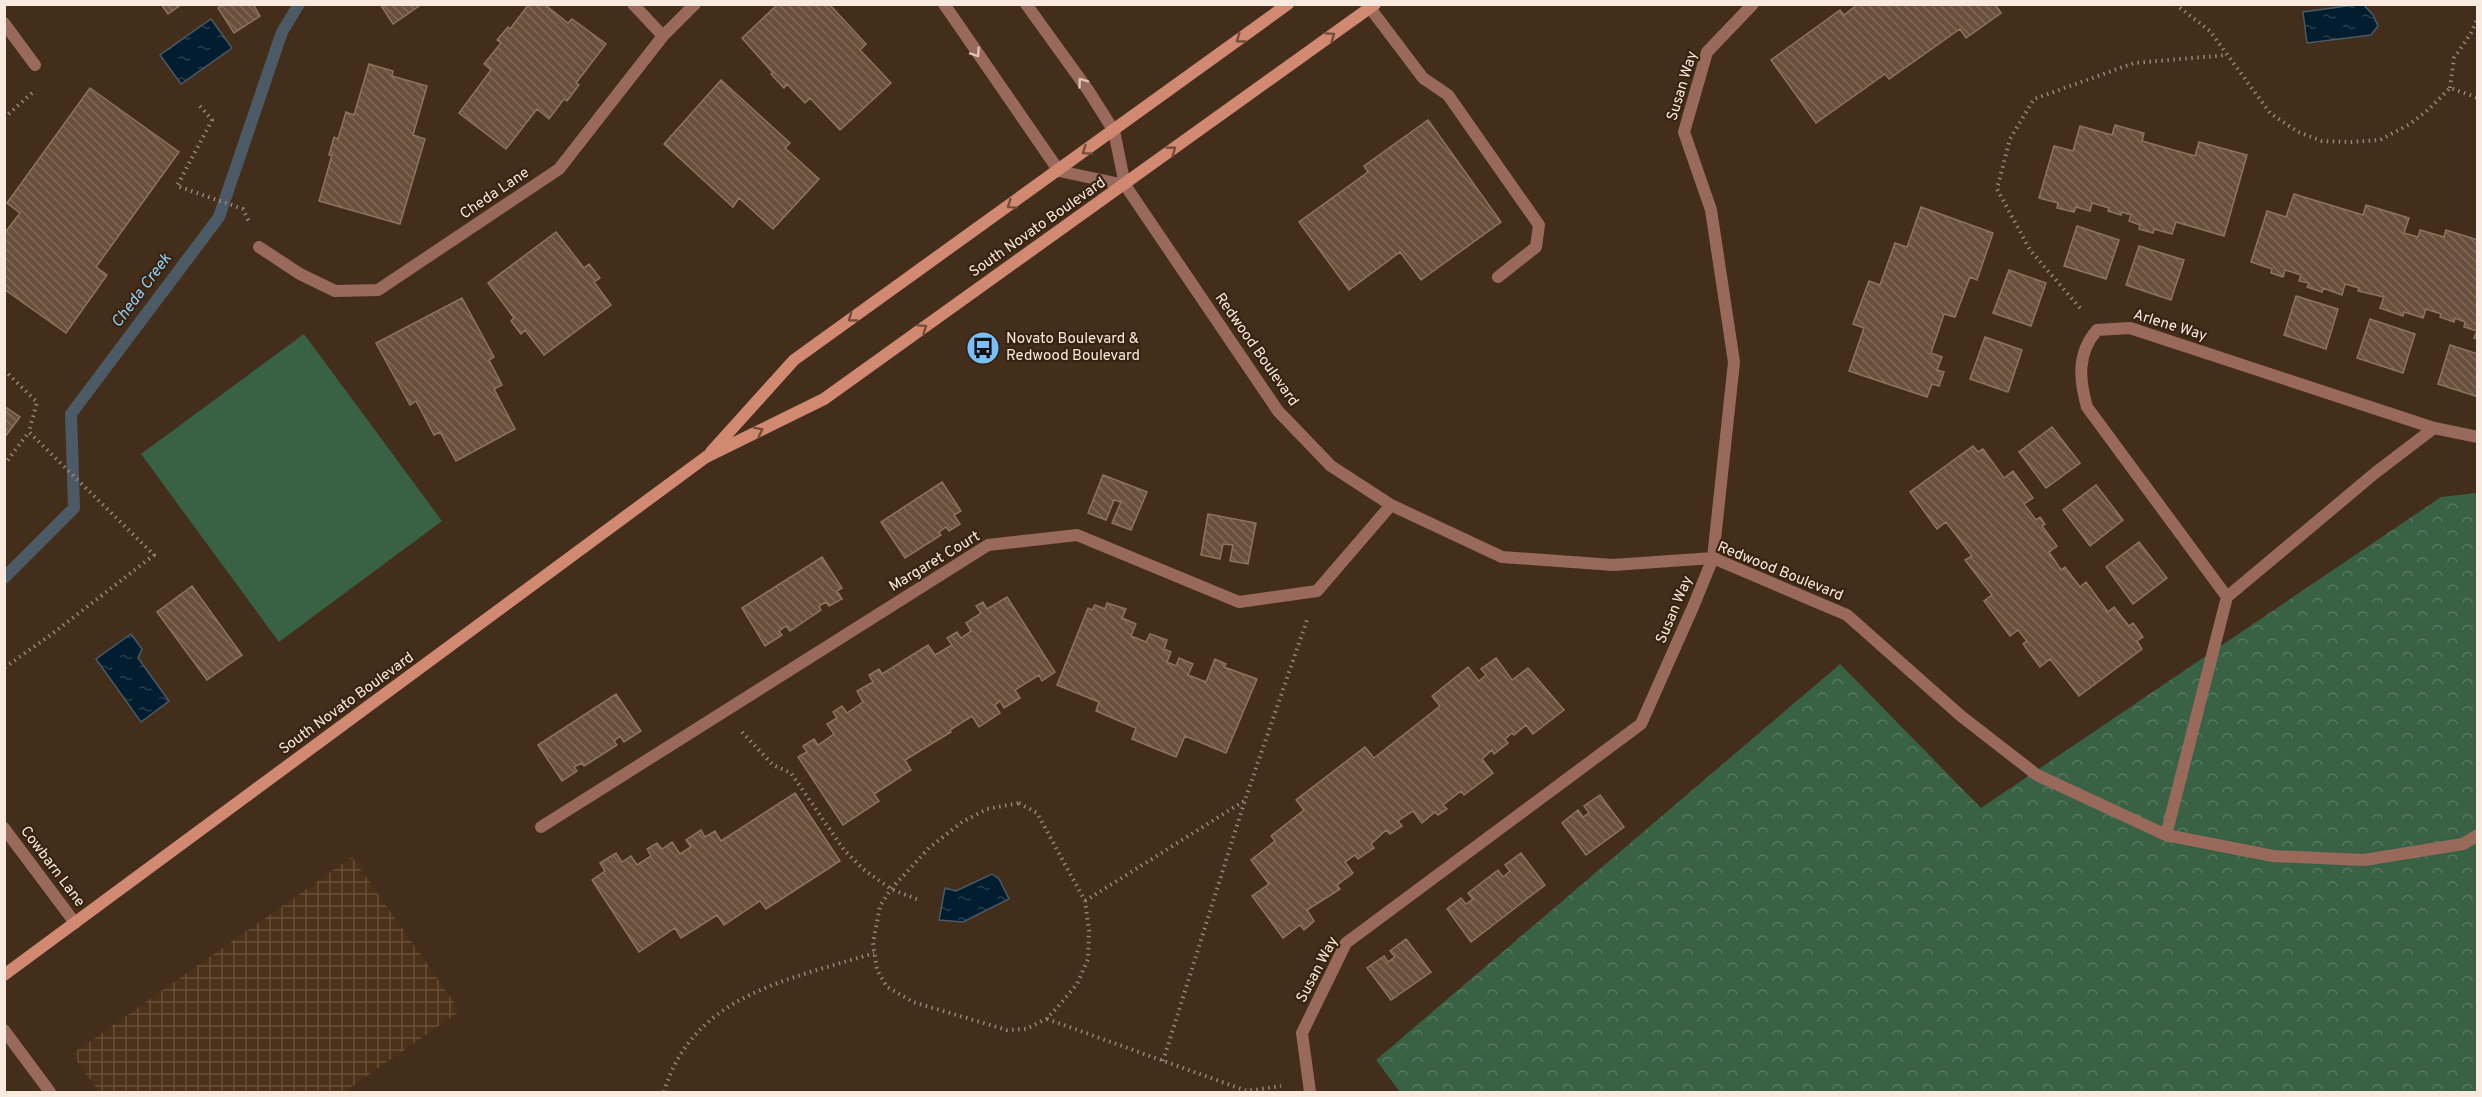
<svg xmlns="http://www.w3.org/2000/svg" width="2482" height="1097" viewBox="0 0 2482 1097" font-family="Overpass,sans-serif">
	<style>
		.industrial { fill: url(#industrial-grid) }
		.forest { fill: url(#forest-crowns) }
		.park { fill: #396245 }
		.water { fill: url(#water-ripples); stroke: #4b5a64; stroke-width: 1.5 }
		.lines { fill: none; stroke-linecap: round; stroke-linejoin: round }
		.stream { stroke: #4b5a64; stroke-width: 12 }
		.building { fill: url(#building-back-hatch); stroke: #8e7460; stroke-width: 1.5 }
		.path { stroke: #988577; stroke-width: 4; stroke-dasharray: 1.5 4.5; stroke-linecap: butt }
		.lane { stroke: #996a5c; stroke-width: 12 }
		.street { stroke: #996a5c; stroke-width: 12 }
		.secondary { stroke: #d28972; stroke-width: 12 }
		.oneway { stroke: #764c38 }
		.oneway2 { stroke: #dcc4b8 }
		.labels { text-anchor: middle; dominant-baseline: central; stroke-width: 4.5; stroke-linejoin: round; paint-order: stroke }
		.street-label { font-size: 15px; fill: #f8eadf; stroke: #382311 }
		.poi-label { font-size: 15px; fill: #f8eadf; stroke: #382311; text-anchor: start }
		.water-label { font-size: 16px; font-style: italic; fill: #8fcefa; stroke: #382311 }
	</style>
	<defs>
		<pattern id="industrial-grid" width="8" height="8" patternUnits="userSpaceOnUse" patternTransform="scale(1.5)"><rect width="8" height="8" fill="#4c3119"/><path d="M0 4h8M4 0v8" fill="none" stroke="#674f3a"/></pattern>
		<pattern id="forest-crowns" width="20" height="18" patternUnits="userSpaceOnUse" patternTransform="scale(1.5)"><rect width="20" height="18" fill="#396245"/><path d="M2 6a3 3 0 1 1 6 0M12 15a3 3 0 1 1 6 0" fill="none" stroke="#56795f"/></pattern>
		<pattern id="water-ripples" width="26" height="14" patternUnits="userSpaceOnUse" patternTransform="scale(1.5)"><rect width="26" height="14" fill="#011d2f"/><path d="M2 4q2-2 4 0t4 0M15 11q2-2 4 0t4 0" fill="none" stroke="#273e4d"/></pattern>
		<pattern id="building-back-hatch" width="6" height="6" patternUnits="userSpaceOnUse" patternTransform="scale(1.5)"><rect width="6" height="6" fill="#68503d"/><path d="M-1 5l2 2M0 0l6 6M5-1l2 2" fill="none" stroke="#7e6959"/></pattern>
	</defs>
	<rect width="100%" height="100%" fill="#432d1b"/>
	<path class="industrial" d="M352 857 460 1011 344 1092H99L72 1054Z"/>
	<path class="forest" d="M2477 493V1092H1400L1376 1060 1840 664 1981 808 2441 497Z"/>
	<path class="park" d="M304 334 442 521 279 642 141 454Z"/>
	<path class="water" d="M2354 5H2364L2373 15 2378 26 2371 35 2307 43 2303 12Z
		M211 19 232 48 181 84 160 55Z
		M131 634 142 649 138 658 169 701 141 722 96 659Z
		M992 874 999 879 1009 899 963 922 939 920 945 888 956 891Z"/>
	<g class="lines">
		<path class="stream" d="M4 578 74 508 71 414 219 217 282 32 299 4"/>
	</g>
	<path class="building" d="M161 4H182L168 14Z
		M224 4H253L260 16 234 33 218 8Z
		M380 4H422L393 24Z
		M529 4H544L568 23 572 19 606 44 576 83 579 85 567 101 564 99 549 119 537 109 506 149 459 113 491 70 484 64 501 43 497 40 508 27 510 29Z
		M778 4H829L866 44 860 50 891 83 840 130 810 98 805 103 787 84 784 88 771 74 773 73 742 38Z
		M1858 4H1995L2001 13 1966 38 1960 29 1889 79 1885 74 1816 123 1771 60 1840 10 1844 15Z
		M369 64 393 71 392 76 427 86 413 135 425 139 400 224 319 201 332 155H329L334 137 338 139 346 112 354 115Z
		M721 80 790 143 785 148 819 179 773 229 739 198 733 207 664 144Z
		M90 88 179 152 96 267 107 275 66 333 4 289V234L20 213 7 203Z
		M1428 120 1501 222 1421 280 1400 252 1349 290 1299 222 1368 172 1364 166Z
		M2115 125 2144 133 2142 141 2195 156 2199 142 2247 155 2224 236 2176 222 2172 234 2154 229 2153 233 2139 229 2140 225 2129 221 2131 215 2122 212 2121 215 2108 211 2109 208 2092 203 2090 211 2076 207 2074 212 2057 208 2058 203 2039 198 2054 146 2073 151 2080 126 2112 135Z
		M2294 194 2363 215 2366 205 2409 218 2404 233 2418 237 2420 230 2444 237 2446 230 2478 240V339L2474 338 2477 331 2464 327 2465 322 2455 318 2454 322 2440 317 2441 314 2426 309 2423 318 2404 312 2403 316 2380 308 2384 297 2358 291 2359 288 2345 284 2342 295 2323 288 2322 292 2307 287 2309 283 2299 281 2301 275 2285 270 2283 277 2271 273 2272 269 2251 262 2267 211 2286 217Z
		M1921 207 1993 233 1977 280 1970 277 1955 317 1944 314 1931 353 1942 357 1937 370 1944 372 1939 386 1932 384 1927 397 1849 371 1864 328 1853 324 1869 281 1880 285 1895 243 1907 247Z
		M2077 226 2119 240 2106 279 2064 266Z
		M556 232 584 268 589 264 600 278 594 282 611 305 544 355 525 330 521 334 511 321 514 318 488 283Z
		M2139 246 2184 260 2171 300 2126 285Z
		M2009 270 2046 283 2031 326 1993 313Z
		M2296 296 2338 309 2326 349 2284 335Z
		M462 298 494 357 489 360 502 385 494 389 515 429 456 461 440 432 434 435 416 401 410 405 376 343Z
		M2370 319 2415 334 2403 373 2357 358Z
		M1985 337 2022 350 2008 392 1970 379Z
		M2450 345 2478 354V397L2438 384Z
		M4 406 20 417 4 438Z
		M2052 427 2080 463 2046 488 2019 452Z
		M1973 446 1978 452 1983 449 2004 478 2013 471 2033 498 2024 504 2036 520 2040 517 2045 524 2042 526 2057 546 2049 552 2061 570 2065 567 2080 587 2086 582 2108 612 2114 607 2129 626 2133 623 2143 637 2137 641 2142 649 2079 696 2050 659 2040 667 2023 644 2027 641 2018 630 2010 636 1984 601 1992 595 1965 560 1972 556 1946 522 1937 529 1910 492Z
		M1103 475 1147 492 1131 530 1112 523 1121 502 1114 500 1106 520 1088 513Z
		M942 482 961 511 954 515 960 524 949 531 946 527 939 532 941 535 905 558 881 522Z
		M2096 485 2123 520 2090 546 2063 510Z
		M1208 514 1256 523 1248 564 1230 561 1233 545 1223 544 1220 559 1201 555Z
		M2139 542 2167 578 2133 604 2106 567Z
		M822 557 842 588 837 591 842 599 829 606 826 602 819 606 821 610 790 631 786 626 779 631 782 635 765 646 742 608Z
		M192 586 242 655 207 680 157 612Z
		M1007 597 1055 672 1042 681 1039 675 1015 690 1020 698 1004 708 1000 701 995 705 1000 713 979 727 972 716 950 730 951 732 905 760 911 770 874 794 879 801 843 825 798 757 807 752 803 746 814 739 818 745 834 734 827 724 837 718 833 712 842 706 847 713 863 702 857 691 873 682 869 675 879 669 882 674 928 645 935 655 952 645 947 638 957 632 961 638 971 631 966 623 981 613 976 606 983 602 987 609Z
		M1107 603 1126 609 1122 618 1136 624 1131 636 1146 642 1150 634 1167 640 1164 649 1171 652 1167 662 1176 666 1179 658 1193 664 1188 675 1206 682 1215 659 1226 664 1224 667 1257 679 1226 753 1185 736 1176 757 1132 739 1136 728 1096 711 1099 702 1057 685 1088 608 1092 610 1095 605 1105 609Z
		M1496 658 1512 680 1528 668 1564 710 1533 734 1526 725 1514 735 1512 733 1505 739 1508 743 1494 754 1492 750 1482 759 1493 773 1464 795 1461 791 1443 805 1447 809 1438 815 1435 812 1422 823 1413 811 1398 821 1402 826 1390 834 1386 830 1371 844 1374 848 1358 859 1355 855 1345 862 1353 873 1337 885 1340 889 1307 910 1314 921 1304 930 1300 925 1283 938 1252 896 1269 884 1251 860 1275 841 1271 836 1304 810 1296 800 1365 747 1374 758 1440 706 1432 696 1468 667 1479 681 1486 675 1481 669Z
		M616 694 641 731 624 742 620 736 614 741 617 745 584 766 582 763 574 767 577 771 562 781 538 745Z
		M795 793 840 861 766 909 760 901 724 925 717 915 681 938 675 928 639 952 592 880 605 871 600 863 616 853 622 862 631 856 637 865 651 856 647 849 657 843 662 849 672 842 680 854 691 847 686 840 701 830 705 837 715 831 721 841Z
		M1600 795 1624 827 1586 855 1562 823 1578 810 1583 817 1589 813 1584 806Z
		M1521 853 1545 885 1471 942 1447 909 1461 898 1466 904 1473 899 1468 893 1498 870 1503 877 1510 871 1505 865Z
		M1406 939 1431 972 1391 1000 1367 968 1384 956 1388 962 1395 957 1390 951Z"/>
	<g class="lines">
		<path class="path" d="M2175 4 2210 31 2270 113 2298 132 2322 141 2351 142 2380 140 2410 124 2429 109 2450 88 2478 98
			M2450 88 2454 58 2471 33 2478 18
			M200 106 212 120 177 186 243 209 249 222
			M4 118 32 93
			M2080 308 2030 250 1997 189 2010 139 2034 99 2134 63 2227 55
			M4 370 37 402 29 432 154 555 52 634 4 668
			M4 465 29 432
			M742 732 773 765 791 773 844 850 863 869 891 889 919 900
			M1019 803 1037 813 1085 901 1089 930 1088 959 1077 984 1056 1009 1046 1019 1026 1029 1007 1030 913 1002 887 987 877 970 873 943 880 906 891 889 929 848 962 822 987 809Z
			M1085 901 1244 801
			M1047 1019 1247 1091 1281 1086
			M1163 1061 1245 800 1307 620
			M664 1092C693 994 789 980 874 953"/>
		<path class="lane" d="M1370 8 1423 78 1448 95 1539 225 1536 247 1498 277
			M4 23 35 65
			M4 1030 50 1092"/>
		<path class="street" d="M633 4 663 36
			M944 4 1059 171 1125 185
			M1026 4 1088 90 1114 131 1125 185 1278 411 1331 466 1391 505 1502 557 1613 565 1713 558 1847 615 1961 716 2037 775 2166 835 2273 856 2364 860 2463 844 2478 835
			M259 247 300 274 335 291 378 290 559 169 663 36 695 4
			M2227 597 2087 407C2079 379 2077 353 2097 330L2130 328 2434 428 2478 437
			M541 827 988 545 1077 535 1239 602 1317 591 1391 505
			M4 828 75 923
			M2166 835 2227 597 2375 473 2434 428
			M1310 1092 1302 1033 1346 943 1641 724 1693 607 1713 558 1734 362 1711 210 1684 132 1707 52 1753 4"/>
		<path class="secondary" d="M711 452 794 360 1288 4
			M4 975 706 457 824 399 1375 4"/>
	</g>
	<defs><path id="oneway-chevron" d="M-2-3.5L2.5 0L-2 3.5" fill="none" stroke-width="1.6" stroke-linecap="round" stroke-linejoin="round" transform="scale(1.5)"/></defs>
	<g class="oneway">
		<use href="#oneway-chevron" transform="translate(1331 36) rotate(-35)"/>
		<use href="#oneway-chevron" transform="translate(1240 39) rotate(144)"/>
		<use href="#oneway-chevron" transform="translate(1172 150) rotate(-37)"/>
		<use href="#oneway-chevron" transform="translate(1086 151) rotate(145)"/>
		<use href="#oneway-chevron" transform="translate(1011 205) rotate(145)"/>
		<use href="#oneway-chevron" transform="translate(852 318) rotate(144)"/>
		<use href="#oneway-chevron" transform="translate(923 328) rotate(-35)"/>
		<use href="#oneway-chevron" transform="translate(759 431) rotate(-26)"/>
	</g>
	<g class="oneway2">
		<use href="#oneway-chevron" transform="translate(976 53) rotate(56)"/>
		<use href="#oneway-chevron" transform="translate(1082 82) rotate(-126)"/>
	</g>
	<defs>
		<g id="bus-disc" transform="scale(1.725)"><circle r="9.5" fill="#79bff8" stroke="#382311"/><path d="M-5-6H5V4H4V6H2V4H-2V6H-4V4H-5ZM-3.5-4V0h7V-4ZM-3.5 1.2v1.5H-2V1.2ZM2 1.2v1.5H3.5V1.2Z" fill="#111"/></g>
	</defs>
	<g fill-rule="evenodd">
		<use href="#bus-disc" x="983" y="348"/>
	</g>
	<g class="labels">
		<g class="street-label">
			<text transform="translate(1683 86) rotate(-73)">Susan Way</text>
			<text transform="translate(495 194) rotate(-34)">Cheda Lane</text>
			<text transform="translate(1038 228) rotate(-35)">South Novato Boulevard</text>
			<text transform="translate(2170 326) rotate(17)">Arlene Way</text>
			<text transform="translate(1256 350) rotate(55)">Redwood Boulevard</text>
			<text transform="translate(935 562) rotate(-31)">Margaret Court</text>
			<text transform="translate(1780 572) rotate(22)">Redwood Boulevard</text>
			<text transform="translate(1675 610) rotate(-67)">Susan Way</text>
			<text transform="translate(347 704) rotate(-36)">South Novato Boulevard</text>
			<text transform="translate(52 867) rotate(53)">Cowbarn Lane</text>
			<text transform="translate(1318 970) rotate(-62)">Susan Way</text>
		</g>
		<g class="poi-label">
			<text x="1006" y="339">Novato Boulevard &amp;<tspan x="1006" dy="17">Redwood Boulevard</tspan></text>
		</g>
		<g class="water-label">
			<text transform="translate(142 291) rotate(-53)">Cheda Creek</text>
		</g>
	</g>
	<rect width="2482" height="1097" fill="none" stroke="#f8eadf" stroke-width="12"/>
</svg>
